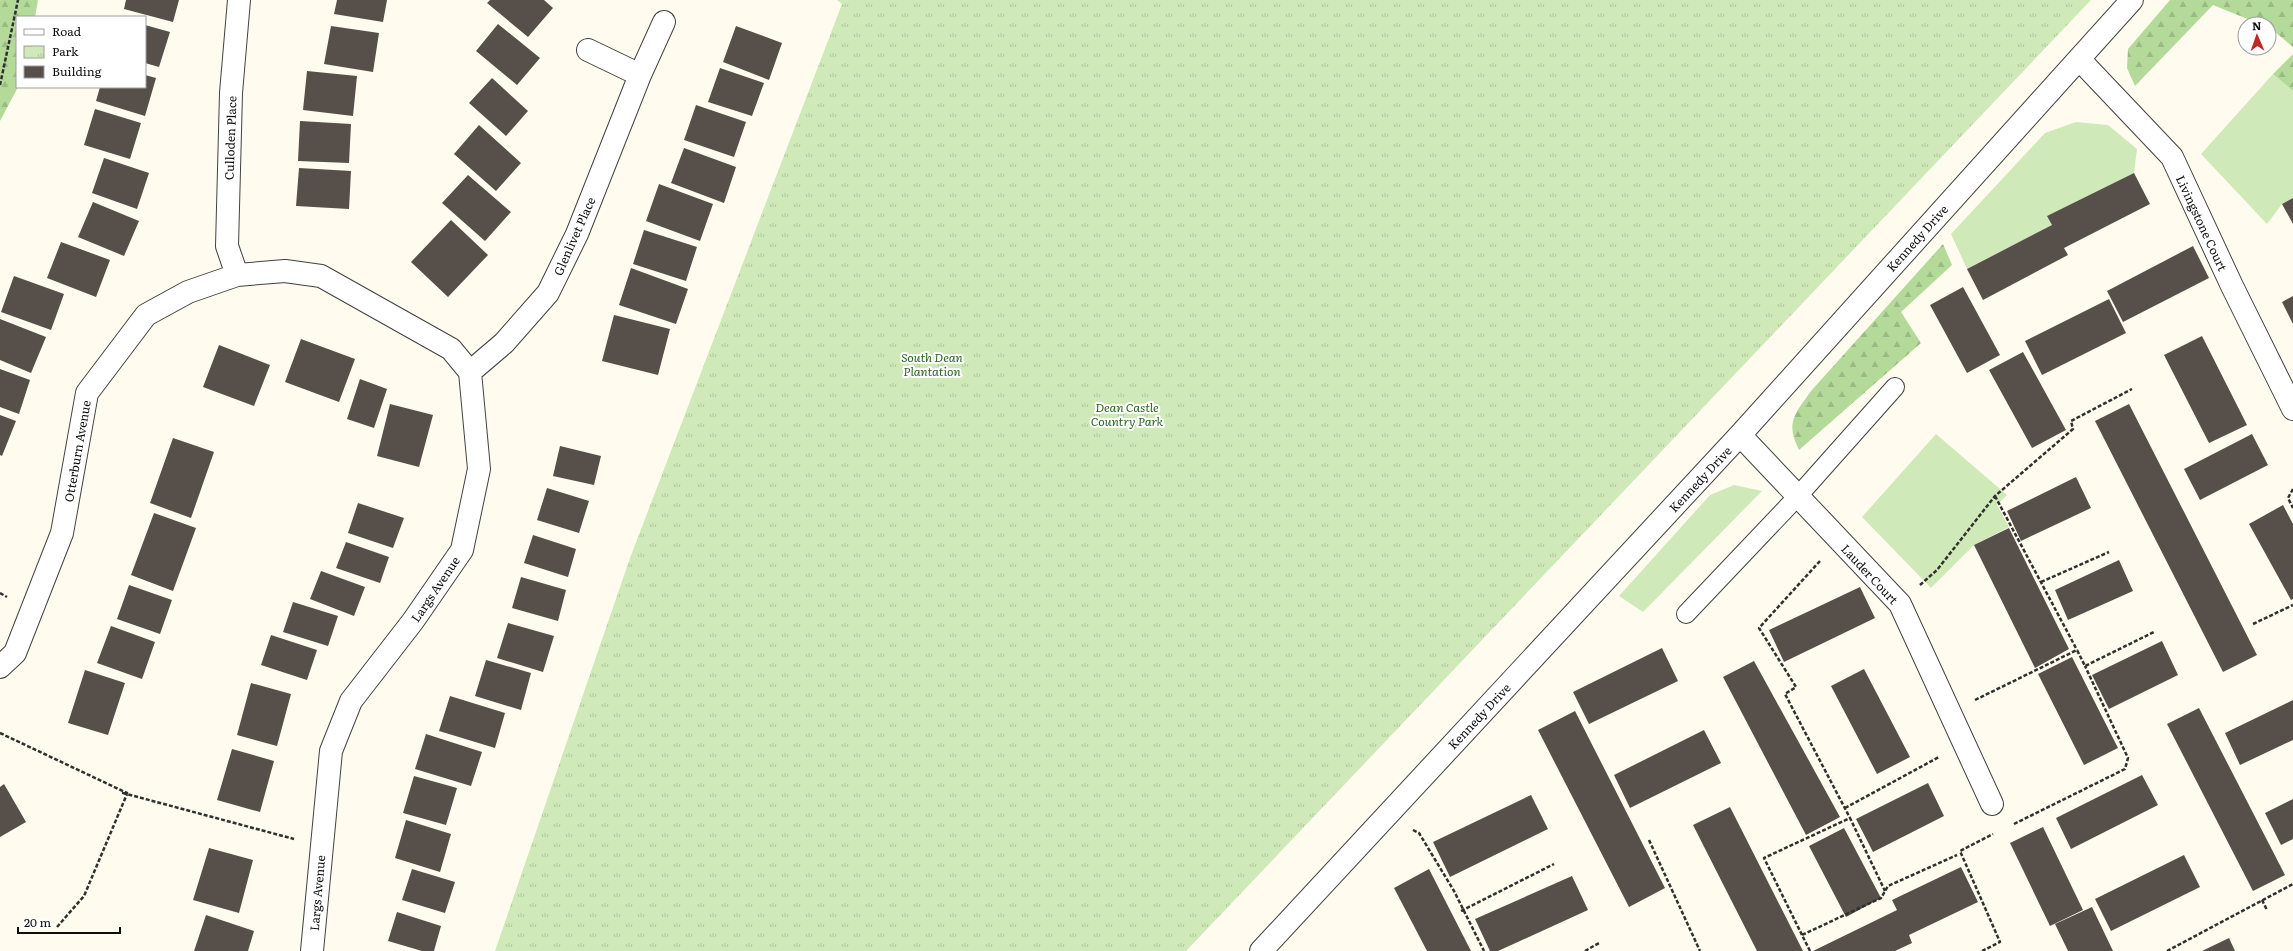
<svg xmlns="http://www.w3.org/2000/svg" width="2293" height="951" viewBox="0 0 2293 951" font-family="Literata,serif">
	<style>
		.grass { fill: #d0e9b8 }
		.forest { fill: url(#forest-firs) }
		.park { fill: url(#park-tufts) }
		.building { fill: #564f4a }
		.lines { fill: none; stroke-linecap: round; stroke-linejoin: round }
		.service-casing { stroke: #414141; stroke-width: 20 }
		.minor-casing { stroke: #414141; stroke-width: 24 }
		.path { stroke: #303030; stroke-width: 2.5; stroke-dasharray: 4 2; stroke-linecap: butt }
		.service { stroke: #fff; stroke-width: 18 }
		.minor { stroke: #fff; stroke-width: 22 }
		.labels { text-anchor: middle; dominant-baseline: central; stroke-width: 4; stroke-linejoin: round; paint-order: stroke }
		.street-label { font-size: 12px; fill: #0e0e0e; stroke: #fff }
		.park-label { font-size: 12px; font-style: italic; fill: #2a661e; stroke: #fff }
	</style>
	<defs>
		<pattern id="forest-firs" width="22" height="20" patternUnits="userSpaceOnUse"><rect width="22" height="20" fill="#b3da98"/><path d="M5 1l3.5 6h-7zM16 11l3.5 6h-7z" fill="#99ba82"/></pattern>
		<pattern id="park-tufts" width="24" height="20" patternUnits="userSpaceOnUse"><rect width="24" height="20" fill="#d0e9b8"/><path d="M3 7l-1-3M5 7V3M7 7l1-3M15 17l-1-3M17 17v-4M19 17l1-3" fill="none" stroke="#b1c79d"/></pattern>
	</defs>
	<rect width="100%" height="100%" fill="#fffcef"/>
	<path class="grass" d="M2273 74 2293 91V198L2282 204 2267 224 2201 154Z
		M2076 122 2108 125 2137 149 2134 173 2048 216 2052 225 1967 269 1951 234 2045 133Z
		M1936 434 2007 495 1997 505 2009 527 1974 545 1931 588 1862 517Z
		M1734 485 1762 491 1643 612 1619 596 1710 495Z"/>
	<path class="forest" d="M0 0H38L35 17H17L18 87 0 121Z
		M2170 0H2293V47L2269 27V24H2260L2213 5 2135 86 2127 68 2128 49Z
		M2293 54V91L2273 74Z
		M1943 244 1952 265 1901 312 1921 343 1799 450C1785 422 1795 414 1811 391Z"/>
	<path class="park" d="M837 0H2091L1186 951H495L630 558 842 4Z"/>
	<path class="building" d="M126 0H179L173 22 124 9Z
		M337 0H387L383 22 334 14Z
		M490 0H544L553 8 528 37 487 3Z
		M498 24 540 58 517 85 476 51Z
		M145 25 170 32 159 67 145 63Z
		M331 26 379 33 373 72 324 64Z
		M736 26 782 43 769 80 723 62Z
		M720 68 764 83 752 116 708 102Z
		M307 71 357 76 353 116 303 110Z
		M145 75 156 78 145 116 96 101 100 87H145Z
		M492 78 528 111 506 136 469 103Z
		M696 105 746 122 734 157 684 140Z
		M95 109 141 123 130 159 84 145Z
		M300 121 351 124 349 163 298 161Z
		M479 125 521 163 496 191 454 154Z
		M684 148 736 167 724 203 671 183Z
		M104 158 149 173 137 209 92 193Z
		M299 168 351 171 349 209 296 206Z
		M2134 173 2150 204 2064 248 2068 255 1983 300 1967 269 2052 225 2047 216Z
		M468 175 511 212 485 241 442 203Z
		M659 184 713 204 700 241 646 221Z
		M2293 198V224L2282 204Z
		M93 202 139 221 124 256 78 237Z
		M451 220 488 255 448 297 411 262Z
		M644 230 697 247 686 281 633 264Z
		M61 242 110 260 96 297 47 278Z
		M2193 246 2209 278 2123 322 2107 291Z
		M631 268 688 289 676 324 619 305Z
		M14 276 64 294 51 330 1 312Z
		M1963 287 2000 355 1967 373 1930 305Z
		M2293 296V324L2282 302Z
		M2109 299 2126 333 2042 375 2025 341Z
		M614 315 670 329 658 375 602 361Z
		M0 319 46 337 31 373 0 360Z
		M2202 336 2247 425 2209 443 2164 355Z
		M301 339 355 359 339 402 285 382Z
		M219 345 270 365 254 406 203 387Z
		M2023 352 2066 430 2032 448 1989 370Z
		M0 369 30 380 19 414 0 407Z
		M360 379 387 389 374 428 347 419Z
		M390 404 433 415 419 467 377 456Z
		M2129 404 2257 655 2223 672 2095 421Z
		M0 415 16 421 2 456 0 455Z
		M2252 434 2268 465 2200 500 2184 469Z
		M173 438 214 452 191 518 150 503Z
		M560 446 601 456 594 485 553 476Z
		M2076 477 2091 508 2021 541 2007 511Z
		M547 488 589 501 579 533 537 520Z
		M358 503 404 518 393 548 348 533Z
		M2283 505 2293 524V599L2291 600 2249 524Z
		M154 513 196 528 173 591 131 575Z
		M2009 528 2069 649 2035 668 1974 545Z
		M533 535 576 549 568 577 524 563Z
		M346 542 389 557 380 583 336 568Z
		M2119 560 2133 591 2068 620 2055 590Z
		M321 571 365 587 354 616 310 599Z
		M521 577 566 590 558 621 512 608Z
		M129 585 172 600 160 634 117 619Z
		M1860 587 1875 618 1784 662 1769 630Z
		M293 602 338 616 328 646 283 632Z
		M508 623 554 636 543 672 497 658Z
		M111 626 155 642 142 679 97 663Z
		M271 635 317 650 307 680 261 665Z
		M2162 641 2178 675 2109 709 2092 675Z
		M1662 648 1678 681 1589 724 1573 692Z
		M2072 657 2118 748 2084 765 2038 674Z
		M486 660 531 673 521 710 475 696Z
		M1754 661 1840 817 1806 835 1723 677Z
		M1864 669 1910 757 1877 774 1831 686Z
		M85 670 125 683 108 735 68 723Z
		M251 683 291 694 277 746 237 735Z
		M450 696 505 713 495 748 439 731Z
		M2293 700V740L2240 765 2225 733Z
		M2199 708 2285 875 2253 891 2167 724Z
		M1575 711 1665 888 1629 907 1538 730Z
		M1704 730 1721 763 1630 808 1614 775Z
		M426 734 482 752 471 786 415 769Z
		M232 749 274 761 260 812 217 800Z
		M2142 775 2158 805 2071 849 2056 818Z
		M414 776 457 788 446 825 403 813Z
		M1928 783 1944 816 1873 852 1856 819Z
		M4 784 26 822 0 837V787Z
		M1531 795 1548 829 1450 877 1433 842Z
		M2293 799V839L2281 845 2265 813Z
		M1730 807 1803 951H1757L1693 825Z
		M406 820 451 834 440 872 395 858Z
		M2043 827 2083 910 2050 926 2010 843Z
		M1844 828 1881 898 1846 917 1809 846Z
		M209 848 253 860 239 913 193 900Z
		M2184 855 2200 887 2111 931 2095 899Z
		M1961 867 1978 902 1909 935 1912 943 1895 951H1813L1897 910 1892 900Z
		M412 869 455 882 445 913 402 900Z
		M1429 869 1471 951H1427L1394 888Z
		M1572 876 1588 910 1498 951H1490L1475 919Z
		M2092 907 2113 951H2068L2055 924Z
		M397 912 441 926 434 951H422L388 941Z
		M206 915 254 931 248 951H194Z
		M2229 938 2235 951H2202Z"/>
	<g class="lines">
		<g class="service-casing">
			<path id="service" d="M1686 614 1798 496 1895 387"/>
		</g>
		<g class="minor-casing">
			<path id="minor" d="M588 50 640 75
				M2079 59 2172 157 2232 286 2293 409
				M237 275 227 246 231 93 239 0
				M470 372 504 343 548 293 577 234 640 75 664 22
				M1740 435 1900 604 1992 804
				M0 667 15 653 62 533 87 393 146 315 188 292 237 275 285 271 321 276 451 349 470 372 479 469 462 550 413 621 351 701 331 751 312 951
				M1261 951 1740 435 2132 0"/>
		</g>
		<path class="path" d="M0 85 18 0
			M2293 489 2288 498 2293 508
			M1995 496 2077 650
			M1820 561 1759 628 1796 687 1785 694 1850 818
			M2041 582 2109 552
			M1920 585 1937 570 1995 496 2073 429 2071 421 2132 389
			M0 593 7 597
			M2253 624 2293 605
			M1975 700 2077 650 2085 666 2154 632
			M0 733 127 793H123L294 839
			M1845 808 1939 757
			M2014 824 2125 769 2128 758 2085 666
			M1413 830 1419 833 1454 891 1484 951
			M1649 840 1700 951
			M2262 900 2267 910
			M1461 911 1554 864
			M57 927 84 896 127 794
			M1802 935 1764 858 1850 818 1885 891
			M1585 951 1599 943
			M1810 951 1802 935 1881 898 1888 886 1957 855
			M1982 951 2000 942 1960 851 1993 834
			M2167 951 2293 884"/>
		<use href="#service" class="service"/>
		<use href="#minor" class="minor"/>
	</g>
	<g class="labels">
		<g class="street-label">
			<text transform="translate(230 138) rotate(-88)">Culloden Place</text>
			<text transform="translate(2202 223) rotate(65)">Livingstone Court</text>
			<text transform="translate(574 236) rotate(-66)">Glenlivet Place</text>
			<text transform="translate(1917 238) rotate(-48)">Kennedy Drive</text>
			<text transform="translate(77 451) rotate(-80)">Otterburn Avenue</text>
			<text transform="translate(1700 479) rotate(-47)">Kennedy Drive</text>
			<text transform="translate(1870 574) rotate(47)">Lauder Court</text>
			<text transform="translate(435 589) rotate(-56)">Largs Avenue</text>
			<text transform="translate(1479 716) rotate(-47)">Kennedy Drive</text>
			<text transform="translate(317 893) rotate(-85)">Largs Avenue</text>
		</g>
		<g class="park-label">
			<text x="932" y="357">South Dean<tspan x="932" dy="14">Plantation</tspan></text>
			<text x="1127" y="407">Dean Castle<tspan x="1127" dy="14">Country Park</tspan></text>
		</g>
	</g>
	<rect x="16" y="16" width="130" height="72" fill="#ffffff" stroke="#9f9f9f"/>
	<rect x="24" y="29" width="20" height="6" fill="#ffffff" stroke="#9f9f9f"/>
	<text x="52" y="36" font-size="12" fill="#0e0e0e">Road</text>
	<rect x="24" y="46" width="20" height="12" fill="url(#park-tufts)" stroke="#9f9f9f"/>
	<text x="52" y="56" font-size="12" fill="#0e0e0e">Park</text>
	<rect x="24" y="66" width="20" height="12" fill="#564f4a" stroke="#9f9f9f"/>
	<text x="52" y="76" font-size="12" fill="#0e0e0e">Building</text>
	<g transform="translate(2257 36) rotate(358)"><circle r="19" fill="#ffffff" stroke="#9f9f9f"/>
	<path d="M0-3L7 15L0 10L-7 15Z" fill="#be2628"/>
	<text y="-6" font-size="11" font-weight="bold" text-anchor="middle" fill="#0e0e0e">N</text>
	</g>
	<path d="M18 927v6h102v-6" fill="none" stroke="#0e0e0e" stroke-width="2"/>
	<text x="24" y="927" font-size="12" fill="#0e0e0e" stroke="#ffffff" stroke-width="3" paint-order="stroke">20 m</text>
</svg>
